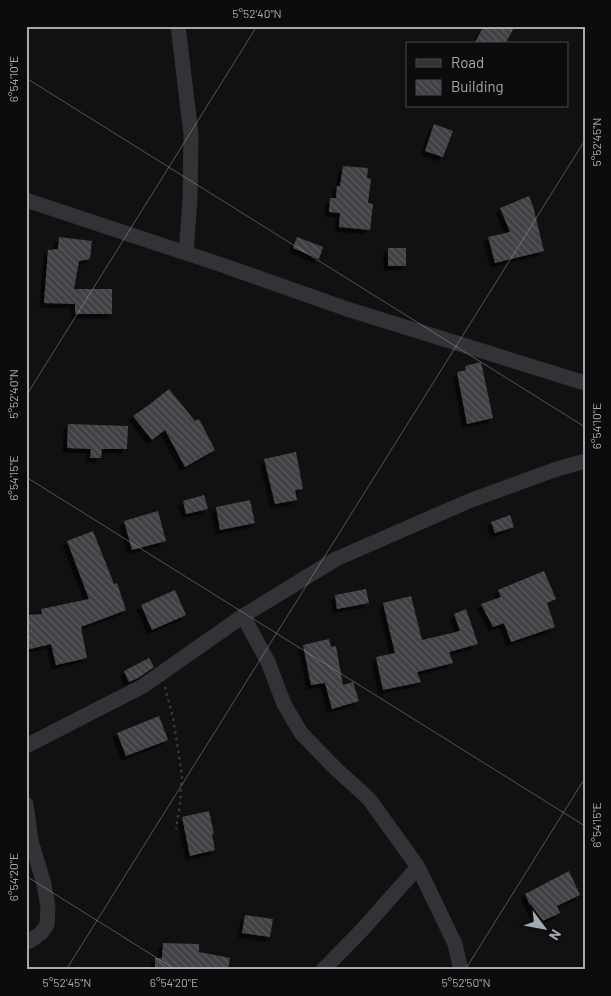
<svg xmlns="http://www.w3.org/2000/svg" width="611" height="996" viewBox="0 0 611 996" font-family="Barlow,sans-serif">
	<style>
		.building { fill: url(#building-back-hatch); filter: url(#shadow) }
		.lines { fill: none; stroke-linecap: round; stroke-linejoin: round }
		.path { stroke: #383a3e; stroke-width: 2.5; stroke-dasharray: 2.5 4; stroke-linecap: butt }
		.street { stroke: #323337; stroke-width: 15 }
		.ticks { fill: none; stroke: #a2aab2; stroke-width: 1; stroke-opacity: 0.45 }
		.neatline { fill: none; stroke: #a2aab2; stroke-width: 2 }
		.ticks-label { font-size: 12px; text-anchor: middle; fill: #a2aab2 }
	</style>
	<defs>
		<pattern id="building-back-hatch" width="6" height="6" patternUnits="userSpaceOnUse" patternTransform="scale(1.25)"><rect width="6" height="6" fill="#404145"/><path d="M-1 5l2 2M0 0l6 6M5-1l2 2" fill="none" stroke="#585a5d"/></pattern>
		<filter id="shadow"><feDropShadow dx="-4.5" dy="4.5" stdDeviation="0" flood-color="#0009"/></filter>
	</defs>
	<rect width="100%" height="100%" fill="#111112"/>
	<path class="building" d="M484 26H515L505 44H474Z
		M434 124 453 131 443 157 425 151Z
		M343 166 368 168 367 178 371 179 368 203 373 204 370 230 339 227 340 213 329 212 330 198H336L337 186H340Z
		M529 196 533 206 544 251 495 263 488 237 510 232 500 208Z
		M59 237 92 241 90 259 79 261 74 289H112V314H75V304L44 303 48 250 58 249Z
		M297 237 323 247 319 259 293 248Z
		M388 248H406V266H388Z
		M481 362 493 418 467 424 457 372 466 370 465 366Z
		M169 389 195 421 199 419 215 450 185 467 165 430 152 440 133 416 150 404Z
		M68 424 128 426 127 449H102L101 458H90L91 449 67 448Z
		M296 452 303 489 295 490 297 500 275 504 264 459Z
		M204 495 208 509 186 514 183 501Z
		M250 500 255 523 220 530 216 507Z
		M158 511 166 541 132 550 124 521Z
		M510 515 514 527 495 533 491 522Z
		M93 531 114 584 117 583 126 610 81 627 87 658 56 665 51 644 26 650V615L42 614 41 609 89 599 67 541Z
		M544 571 556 599 547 603 555 627 511 642 504 623 493 627 481 604 501 597 498 590Z
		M366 589 369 603 337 609 335 595Z
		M175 590 186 615 152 630 141 605Z
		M411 596 422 640 460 631 454 614 466 609 478 644 449 652 453 663 417 672 421 682 383 690 376 657 395 653 383 603Z
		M329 639 331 647 336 646 343 685 353 682 359 701 332 709 325 683 311 685 303 645Z
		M149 658 154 667 138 678 129 682 124 671Z
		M159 716 168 740 126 756 117 733Z
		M209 811 214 834H212L215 850 190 856 182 817Z
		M569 871 580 895 557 906 560 913 538 923 525 894Z
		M245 915 273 919 270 937 242 933Z
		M163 943 199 944V952L230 958 228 970H155V958H162Z"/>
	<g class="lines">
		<path class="path" d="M165 687 173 718 182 775 180 804 176 829"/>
		<path class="street" d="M178 26 191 134 190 200 186 253
			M26 200 222 265 347 309 585 383
			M243 616 268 662 284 704 301 733 336 769 369 799 418 867 455 944 461 970
			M26 746 143 686 243 616 336 559 469 501 557 469 585 461
			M26 804 31 841 44 884 48 907 47 925 41 933 30 941 26 942
			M323 970 362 930 418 867"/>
	</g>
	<path class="ticks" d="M582 26 585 28M26 78 585 427M26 396 257 26M26 477 585 826M26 876 176 970M66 970 585 140M465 970 585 778"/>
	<rect width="611" height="996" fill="none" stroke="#0c0c0d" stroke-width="55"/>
	<rect x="406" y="42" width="162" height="65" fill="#0c0c0d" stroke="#484b4f"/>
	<rect x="416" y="59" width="25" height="8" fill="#323337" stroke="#484b4f"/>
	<text x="451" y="68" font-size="15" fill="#a2aab2">Road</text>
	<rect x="416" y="80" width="25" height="15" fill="url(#building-back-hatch)" stroke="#484b4f"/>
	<text x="451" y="92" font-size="15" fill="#a2aab2">Building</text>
	<g transform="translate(544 928) rotate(122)" stroke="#0c0c0d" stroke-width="4" paint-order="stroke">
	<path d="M0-4L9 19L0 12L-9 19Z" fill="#a2aab2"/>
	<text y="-8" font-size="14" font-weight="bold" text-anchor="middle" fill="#a2aab2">N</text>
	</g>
	<rect x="28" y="28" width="556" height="940" class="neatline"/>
	<g class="ticks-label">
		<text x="257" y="18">5°52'40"N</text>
		<text transform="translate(14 79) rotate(-90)" y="4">6°54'10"E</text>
		<text transform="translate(597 142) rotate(-90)" y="4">5°52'45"N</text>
		<text transform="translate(14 394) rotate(-90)" y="4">5°52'40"N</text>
		<text transform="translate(597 426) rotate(-90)" y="4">6°54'10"E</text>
		<text transform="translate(14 478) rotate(-90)" y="4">6°54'15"E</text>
		<text transform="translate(597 825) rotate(-90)" y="4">6°54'15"E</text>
		<text transform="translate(14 877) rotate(-90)" y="4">6°54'20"E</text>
		<text x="67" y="987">5°52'45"N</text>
		<text x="174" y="987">6°54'20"E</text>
		<text x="466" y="987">5°52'50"N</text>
	</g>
</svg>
